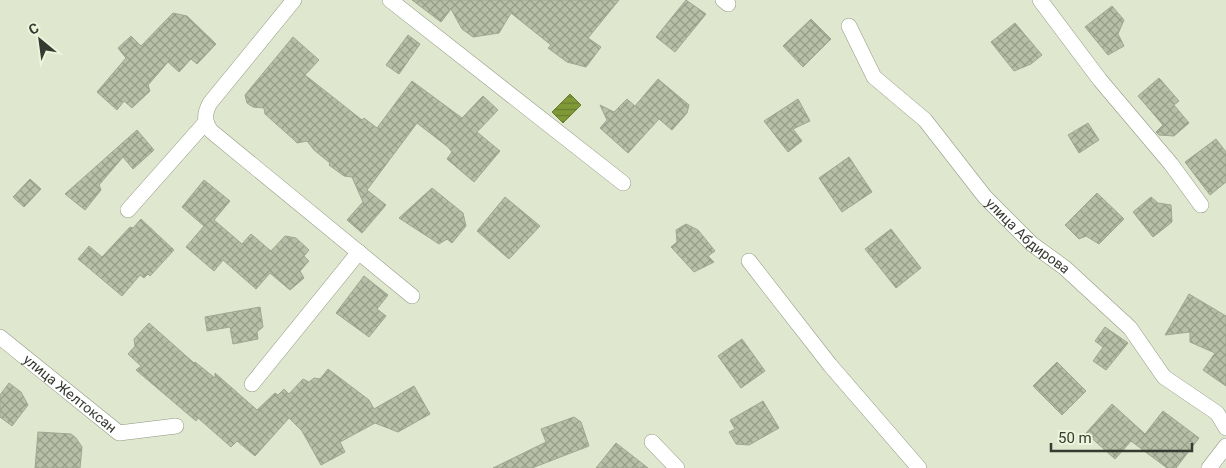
<svg xmlns="http://www.w3.org/2000/svg" width="1226" height="468" viewBox="0 0 1226 468" font-family="Roboto,sans-serif">
	<style>
		.water { fill: url(#water-rules); stroke: #697c35 }
		.building { fill: url(#building-cross-hatch); stroke: #9fa790 }
		.lines { fill: none; stroke-linecap: round; stroke-linejoin: round }
		.street-casing { stroke: #919982; stroke-width: 16 }
		.street { stroke: #fff; stroke-width: 15 }
		.labels { text-anchor: middle; dominant-baseline: central; stroke-width: 4; stroke-linejoin: round; paint-order: stroke }
		.street-label { font-size: 14px; fill: #363a30; stroke: #ecf5dc }
	</style>
	<defs>
		<pattern id="water-rules" width="6" height="5" patternUnits="userSpaceOnUse" patternTransform="scale(1.25)"><rect width="6" height="5" fill="#7f9937"/><path d="M0 2.5h6" fill="none" stroke="#697e2f"/></pattern>
		<pattern id="building-cross-hatch" width="8" height="8" patternUnits="userSpaceOnUse" patternTransform="scale(1.25)"><rect width="8" height="8" fill="#b7bfa7"/><path d="M0 0l8 8M0 8l8-8" fill="none" stroke="#969c88"/></pattern>
	</defs>
	<rect width="100%" height="100%" fill="#dfe7cf"/>
	<path class="water" d="M570 94 581 105 563 123 552 112Z"/>
	<path class="building" d="M412 0H619L588 38 601 47 586 67 567 62 548 48 551 45 511 13 499 33 473 37 462 29 451 9 441 22Z
		M686 0 706 14 675 52 656 37Z
		M1112 6 1124 20 1118 34 1124 46 1108 55 1085 27Z
		M173 13 187 16 216 44 197 64 191 59 179 72 168 62 148 85 150 91 132 108 124 101 117 110 97 92 126 58 118 48 131 36 141 46Z
		M811 19 831 39 803 67 783 46Z
		M1015 23 1042 55 1031 64 1014 71 991 42Z
		M408 35 420 44 399 74 386 65Z
		M293 37 319 60 305 75 362 120 364 118 377 128 412 81 462 118 483 96 498 110 477 132 500 151 474 182 447 159 452 152 448 147 417 123 367 190 386 205 362 233 347 220 363 202 352 177 344 176 329 165 330 163 314 150 307 141 297 143 293 139 265 114 264 108 253 107 247 103 245 95Z
		M1159 78 1179 101 1174 105 1189 123 1174 136 1159 135 1156 132 1163 125 1138 96Z
		M658 79 689 105 687 113 672 130 659 119 628 153 600 128 607 120 600 105 614 112 627 99 635 106Z
		M798 99 810 121 793 129 802 141 788 152 764 121Z
		M1088 123 1099 140 1079 153 1068 135Z
		M137 130 154 150 133 169 123 157 99 185 101 190 85 210 65 194Z
		M1216 139 1226 152V182L1210 195 1185 162Z
		M849 157 872 192 842 212 819 178Z
		M30 179 41 189 24 207 13 197Z
		M204 180 230 201 214 220 242 244 251 234 271 251 285 236 296 238 309 250 304 256 309 261 300 271 304 278 290 290 270 273 256 289 223 260 214 271 186 247 204 226 182 207Z
		M432 188 463 213 466 226 452 243 447 239 439 244 399 218Z
		M1097 193 1124 219 1099 244 1086 236 1079 239 1065 225Z
		M505 197 540 226 509 259 477 231Z
		M1151 197 1158 203 1171 205 1172 222 1153 237 1133 212Z
		M141 219 174 250 150 276 148 274 144 278 140 275 122 296 78 259 89 246 102 257 130 227 133 228Z
		M686 224 698 230 715 251 708 256 714 262 694 272 671 247 677 242 676 230Z
		M891 229 921 268 896 288 865 249Z
		M364 276 388 295 377 309 386 316 369 337 336 313Z
		M1189 294 1226 316V386L1203 370 1215 353 1190 342V332L1165 335Z
		M260 307 263 327 257 332 258 339 233 344 230 327 207 331 205 317Z
		M149 323 194 363 195 362 215 378V373L257 410 275 393 278 395 284 389 289 394 303 379 309 382 314 378 320 379 328 369 369 400 374 409 414 386 430 414 398 432 375 423 340 442 345 452 321 465 302 431 289 418 255 456 237 441 231 447 198 418 196 421 136 370 141 366 128 354 135 346 134 339Z
		M1105 327 1128 343 1106 370 1093 361 1103 347 1095 341Z
		M742 339 765 371 741 388 718 356Z
		M1057 362 1086 391 1062 415 1033 386Z
		M9 383 21 392 28 405 12 426 0 417V395Z
		M763 401 779 428 749 445 736 444 729 432 735 429 730 420Z
		M1112 404 1145 434 1163 411 1199 438 1176 468H1167L1131 441 1115 459 1086 433Z
		M574 417 581 422 589 446 532 468H493L546 442 541 429Z
		M38 432 71 434 76 438 82 447 80 468H35Z
		M616 443 648 468H596Z"/>
	<g class="lines">
		<g class="street-casing">
			<g id="street">
				<path d="M294 0 210 103C204 114 204 121 211 131L412 296"/>
				<path d="M390 0 623 183"/>
				<path d="M723 0 728 4"/>
				<path d="M1040 0 1100 80 1171 164 1201 205"/>
				<path id="s1" d="M849 26 874 77 925 120 985 197 1032 244 1065 268 1130 328 1164 377 1217 413 1226 428"/>
				<path d="M128 210 205 123"/>
				<path d="M749 261 830 365 919 468"/>
				<path id="s2" d="M0 337 119 433 176 426"/>
				<path d="M252 384 359 252"/>
				<path d="M652 442 677 468"/>
				<path d="M1209 468 1226 446"/>
			</g>
		</g>
		<use href="#street" class="street"/>
	</g>
	<g class="labels">
		<g class="street-label">
			<text stroke="none"><textPath href="#s1" startOffset="279">улица Абдирова</textPath></text>
			<text stroke="none"><textPath href="#s2" startOffset="90">улица Желтоксан</textPath></text>
		</g>
	</g>
	<g transform="translate(40 40) rotate(331)" stroke="#ecf5dc" stroke-width="4" paint-order="stroke">
	<path d="M0-4L9 19L0 12L-9 19Z" fill="#363a30"/>
	<text y="-8" font-size="14" font-weight="bold" text-anchor="middle" fill="#363a30">С</text>
	</g>
	<path d="M1051 443v8h141v-8" fill="none" stroke="#363a30" stroke-width="2.5"/>
	<text x="1058" y="443" font-size="15" fill="#363a30" stroke="#ecf5dc" stroke-width="4" paint-order="stroke">50 m</text>
</svg>
